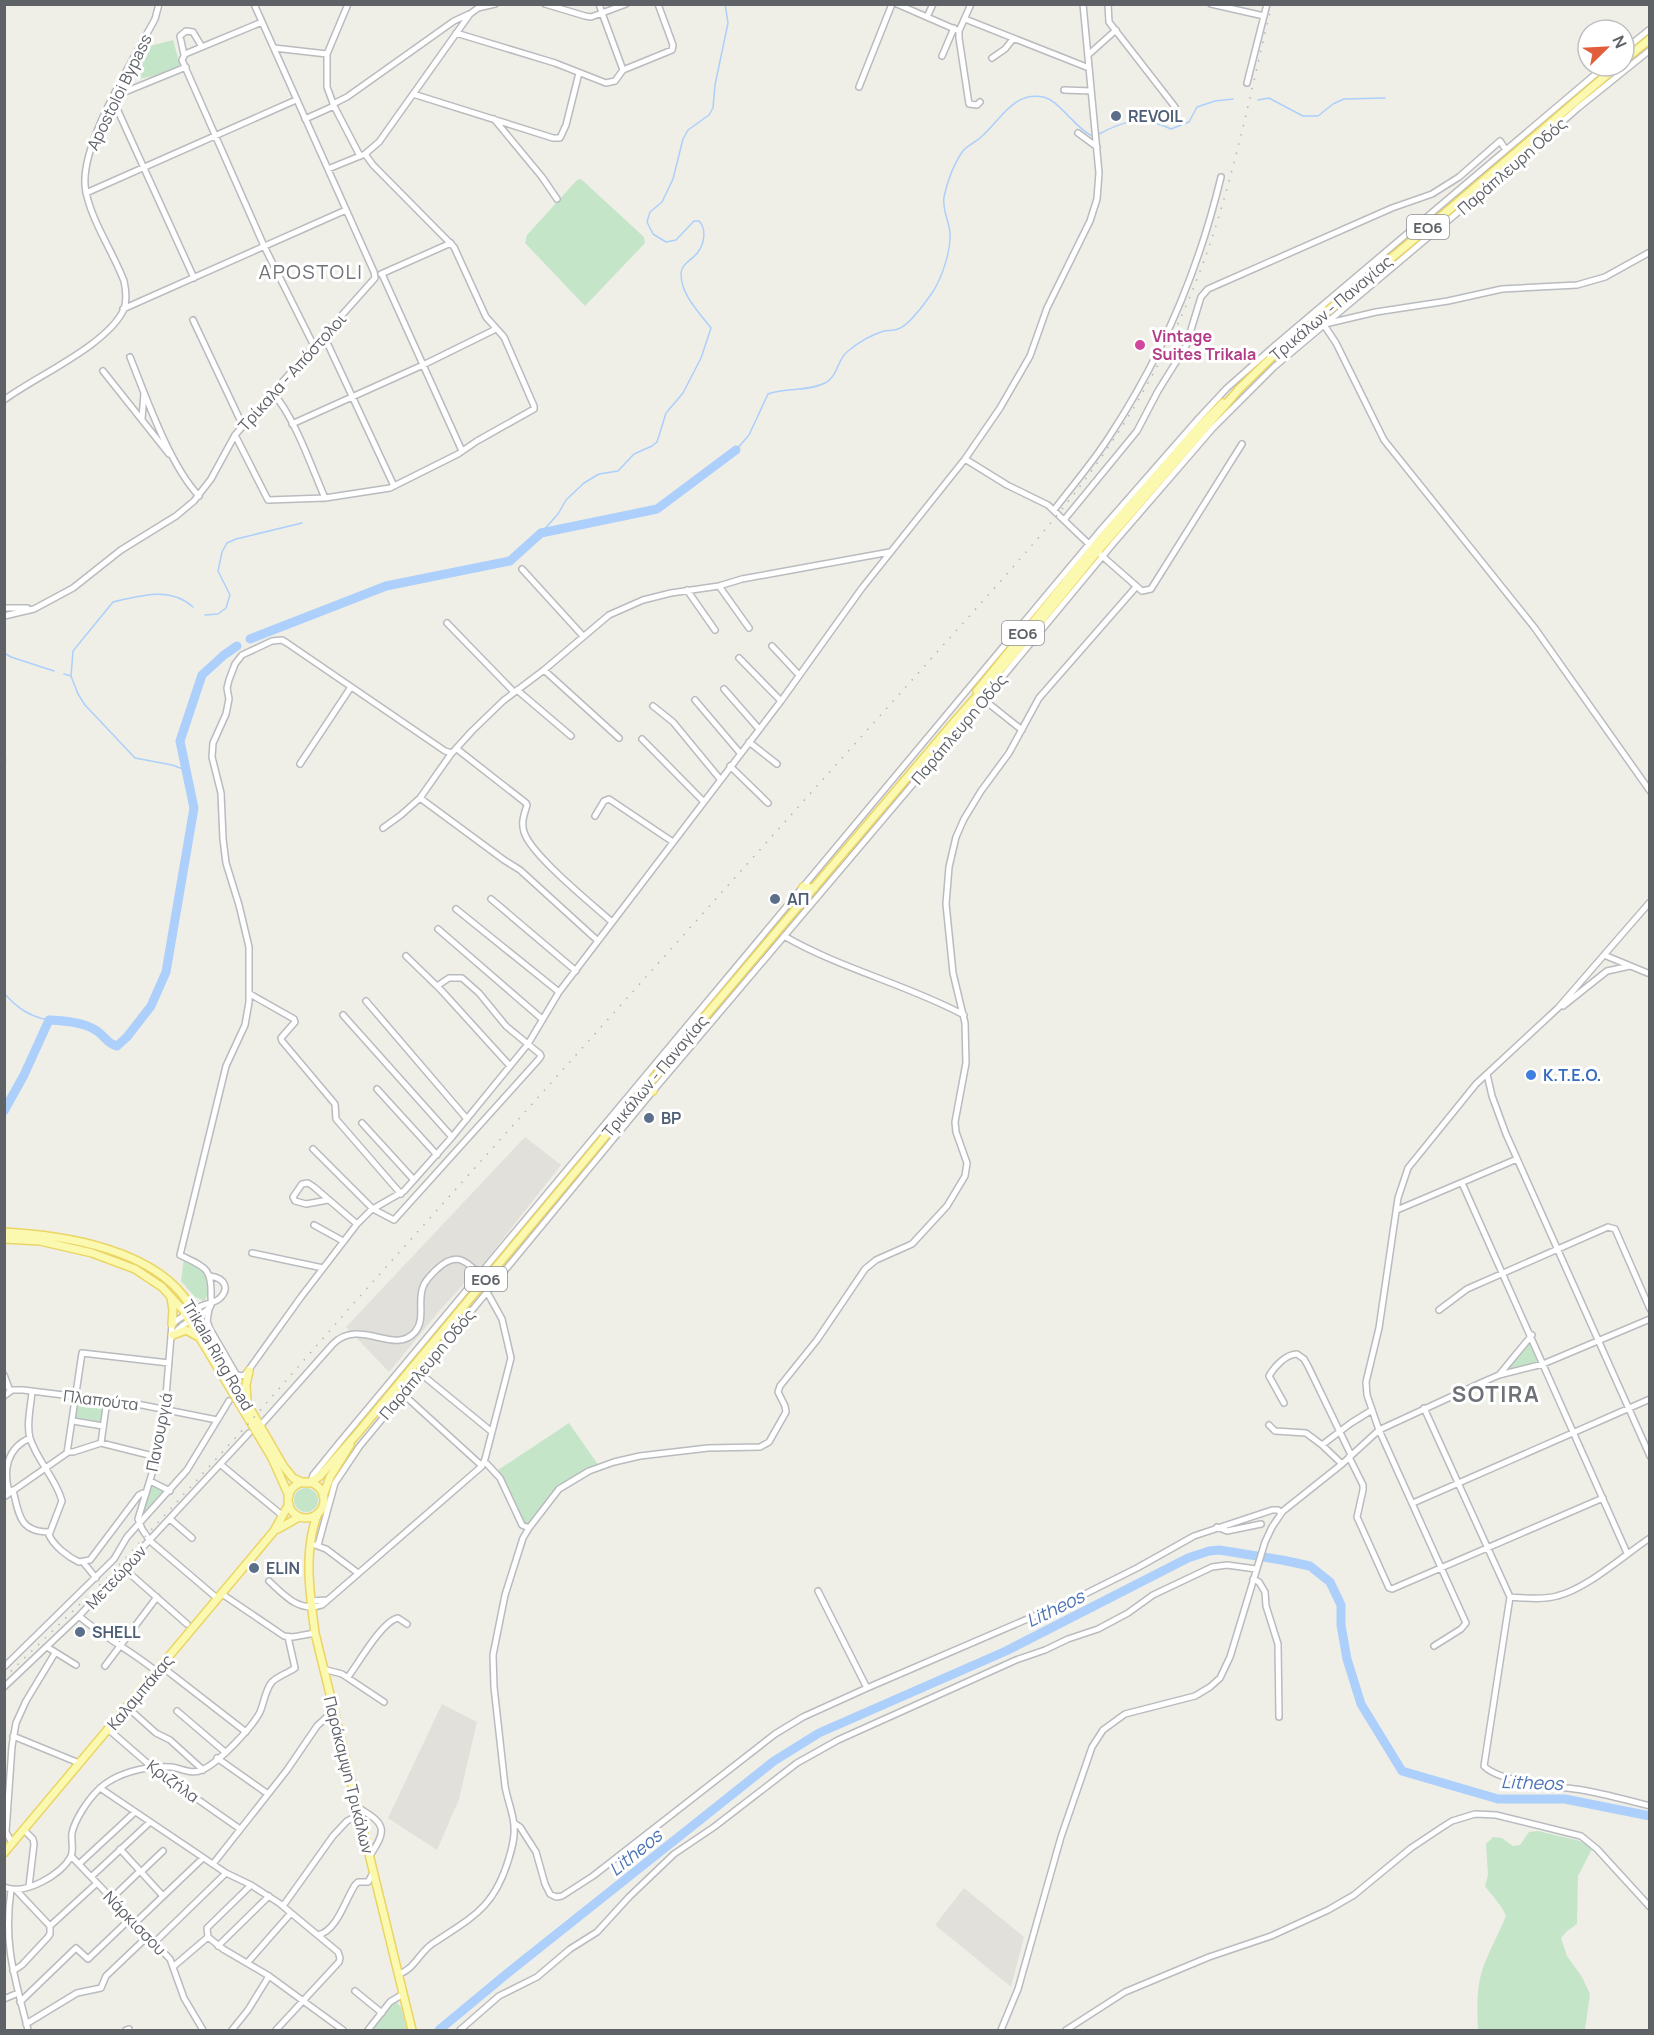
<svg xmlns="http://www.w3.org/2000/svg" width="1654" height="2035" viewBox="0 0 1654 2035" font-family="Manrope,sans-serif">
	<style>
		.industrial { fill: #e1e0db }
		.green { fill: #c5e5c9 }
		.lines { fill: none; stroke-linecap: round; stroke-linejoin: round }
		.stream { stroke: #accffb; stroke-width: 1.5 }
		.river { stroke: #accffb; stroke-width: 9 }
		.minor-casing { stroke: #b9bbbf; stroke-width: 8 }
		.major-casing { stroke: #ead565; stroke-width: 10 }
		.minor { stroke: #fff; stroke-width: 5 }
		.major { stroke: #fbf8b0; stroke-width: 7 }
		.rail { stroke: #b5b5b6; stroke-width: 1.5; stroke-dasharray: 1.5 8; stroke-linecap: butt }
		.service-dot { fill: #5c6f8a; stroke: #fff; stroke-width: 2 }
		.hotel-dot { fill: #d1479c; stroke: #fff; stroke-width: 2 }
		.shop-dot { fill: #3f7fe0; stroke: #fff; stroke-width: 2 }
		.labels { text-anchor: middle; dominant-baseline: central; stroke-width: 6; stroke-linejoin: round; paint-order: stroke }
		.shield { fill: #fff; stroke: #8e9094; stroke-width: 1.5 }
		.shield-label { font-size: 15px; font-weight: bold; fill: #5e6166 }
		.street-label { font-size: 16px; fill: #5e6166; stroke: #fff }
		.service-label { font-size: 16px; font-weight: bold; fill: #4e5e75; stroke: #fff; text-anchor: start }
		.hotel-label { font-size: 16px; font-weight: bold; fill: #b23c85; stroke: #fff; text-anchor: start }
		.shop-label { font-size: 16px; font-weight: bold; fill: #366cbe; stroke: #fff; text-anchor: start }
		.water-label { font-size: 18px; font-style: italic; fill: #4b72b5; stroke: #fff }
		.quarter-label { font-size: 20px; letter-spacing: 1.5px; fill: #6f7378; stroke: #fff }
		.district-label { font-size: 22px; font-weight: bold; letter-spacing: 1.5px; fill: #6f7378; stroke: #fff }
	</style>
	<rect width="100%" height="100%" fill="#efefe7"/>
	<path class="industrial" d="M525 1137 561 1165 487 1259 441 1309 389 1372 346 1327Z
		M442 1704 477 1722 459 1799 437 1850 388 1818Z
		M964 1888 1024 1937 1011 1987 935 1925Z"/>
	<path class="green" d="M173 40 180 65 159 75 127 81 142 48Z
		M581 179 644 237 645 243 585 306 525 243 527 235 577 180Z
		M184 1258 205 1270C208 1280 211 1292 204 1301L195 1297 181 1281Z
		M1531 1340 1540 1361 1507 1370Z
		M78 1402 104 1405 102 1423 74 1418Z
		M569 1423 599 1466 572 1478 559 1486 531 1521 527 1524 523 1522 498 1470Z
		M152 1483 167 1491 144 1514V1510Z
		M294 1500a12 12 0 1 1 24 0a12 12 0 1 1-24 0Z
		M1538 1831 1580 1841 1592 1849 1578 1876 1577 1924 1567 1931 1561 1938 1567 1956 1582 1977 1590 1994 1585 2030H1478C1477 2007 1476 1982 1486 1960 1492 1945 1500 1931 1506 1916 1501 1904 1493 1897 1485 1886L1488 1875 1486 1844 1493 1837 1502 1838 1513 1846 1520 1845 1529 1832Z
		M395 2001 401 2007 407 2030H376L374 2028 390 2005Z"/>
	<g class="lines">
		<path class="stream" d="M1258 100 1269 98 1303 116H1318L1333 104 1344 99 1385 98
			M1099 134C1125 120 1143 116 1171 129L1189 122 1197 107 1215 101 1233 99
			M736 450 749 435 768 394C787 387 807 392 825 383 838 377 837 359 848 351 859 342 871 335 884 331 888 330 893 331 898 329 908 326 925 303 932 293 942 278 951 251 950 233 949 221 942 209 944 197 947 182 954 163 963 151 968 145 976 142 981 137 1000 121 1013 91 1043 97 1059 100 1074 127 1092 136
			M541 533 558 514 566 500 584 483 599 474 618 471 634 454 652 446 657 442 666 413 683 393 701 358 711 328C699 312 681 295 681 274 681 263 693 260 698 252 704 244 707 229 699 221H694L676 240 666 242 653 234 647 222 650 212 662 202 673 179 683 139 688 130 709 115 713 108 715 85 728 23 725 4
			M205 615 218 614 226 608 230 595 218 571 222 552 227 543 236 539 302 523
			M4 653 11 657 54 671
			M64 674 71 676 78 694 85 705 135 758 172 765 186 770
			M71 676 73 651 113 602C140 596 170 586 193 607
			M4 760H6
			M4 993C17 1008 30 1017 49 1020"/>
		<path class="river" d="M250 639 386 586 510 561 541 533 657 509 736 450
			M4 1111 24 1075 49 1020C64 1021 84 1022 97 1031 105 1036 107 1044 117 1046L127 1037 151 1006 166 972 194 808 180 741 202 675 224 655 237 646
			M439 2030 509 1972 774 1761 819 1733 1006 1651 1188 1558 1209 1551 1219 1550 1282 1560 1310 1566 1330 1582 1341 1605V1625L1347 1659 1361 1704 1402 1771 1498 1799H1565L1650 1816"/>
		<g class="minor-casing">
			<path id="minor" d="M348 4 327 54V87L334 106 360 156
				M545 4 585 16 591 17 602 13 599 4
				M897 4 959 31
				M971 4 959 31V38L969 104 977 105 980 102
				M1108 4 1109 22 1175 107
				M1211 4 1264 16
				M927 17 933 4
				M965 19 1089 68
				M262 22 185 54 182 60 264 246 314 346
				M456 33 555 63 606 83 615 81 623 70 672 50 673 45 658 4
				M274 48 327 54
				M1624 50 1650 29
				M184 55 180 36 186 31 193 32 202 47
				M1088 55 1116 30
				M942 56 954 28
				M992 58 1005 49 1013 39
				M623 70 602 13 626 4
				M1247 83 1267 4
				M859 87 892 4
				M1064 90 1091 91
				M413 94 553 138H560L566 125 579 73
				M115 96 186 67
				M113 100 194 278
				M333 104 347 97 454 21 469 14
				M305 119 334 106
				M494 119 542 177 557 199
				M1078 133 1097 147
				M328 169 365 154 379 142 470 14 478 8 495 4
				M86 193 296 100
				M381 274 451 243
				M382 274 462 451
				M123 309 346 210
				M193 320 243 426
				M1325 324 1376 312 1448 301 1502 289 1577 285 1605 277 1650 252
				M1324 325 1336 343 1384 440 1534 627 1650 791
				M324 336 394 486
				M130 357C146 397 170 466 199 496
				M103 371 169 454
				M273 393C295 418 311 466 325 498
				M4 400C36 376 108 345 124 309 127 300 126 290 124 281 113 252 92 222 86 192 76 149 134 59 155 19L159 4
				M142 419 144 393
				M292 424 423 365 496 329
				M235 435 268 500 325 498 390 488 458 454 477 441 534 409V406L504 337 486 317 454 247 373 165 365 154
				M965 459 1007 485 1048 505 1092 547
				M1054 510C1073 485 1093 462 1109 437 1161 358 1199 269 1221 177
				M1064 520 1137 431 1158 391 1186 346 1201 297 1208 289 1392 208 1432 194 1459 177 1500 141 1506 150
				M1101 555 1142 591 1151 589 1242 444
				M522 569 583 636
				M719 586 749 628
				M687 590 715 630
				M4 608H27
				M4 616 34 609 73 588 121 550 176 516 194 501 211 479 235 435 375 278 374 272 254 4
				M447 623 514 692
				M772 646 799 675
				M739 658 781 701
				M544 670 619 738
				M724 689 759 729
				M517 690 571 736
				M983 699 1022 730
				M695 700 740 753
				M653 706 673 722 720 779
				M642 739 703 801
				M749 742 777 764
				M457 749 526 803 527 805C524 815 521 822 524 832 531 855 592 904 612 922
				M300 764 351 687
				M730 766 768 803
				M420 798 504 860 520 870 598 941
				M595 816 604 801 609 799 673 842
				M383 828 401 815 420 798 451 754
				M491 899 576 971
				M456 909 559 992
				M438 929 542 1019
				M784 936C841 969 906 984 964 1015
				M1604 955 1650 974
				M406 956 441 990 510 1066
				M250 994 294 1019 295 1022 281 1038 282 1041 335 1104 336 1119 401 1194
				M366 1001 467 1119
				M1563 1006 1607 971 1630 966
				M343 1015 452 1137
				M1487 1074 1492 1096 1506 1134 1650 1456
				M377 1089 437 1155
				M362 1123 414 1180
				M313 1149 373 1209 394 1220 539 1059 541 1056 540 1054 506 1026 479 993 462 978H449L437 986
				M1462 1183 1627 1553
				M328 1200 306 1204 295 1201 293 1197 302 1184 308 1183 314 1187 357 1224
				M1397 1210 1517 1159
				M314 1225 343 1241
				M252 1253 323 1268
				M210 1276C224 1278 231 1288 219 1299 214 1303 207 1303 201 1306 191 1311 181 1317 172 1324L164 1420 157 1457 138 1519 142 1529 150 1541 218 1599
				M209 1309 207 1321 210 1329 236 1374 240 1376 245 1375 301 1297 357 1224 371 1210 404 1191 452 1137 528 1044 559 992 781 701 862 588 965 459 1000 408 1030 356 1047 308 1090 221 1097 199 1099 173 1083 4
				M1439 1310 1467 1289 1608 1227 1615 1229 1650 1309
				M171 1338C185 1318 194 1322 208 1309 213 1306 211 1301 211 1296 212 1267 204 1267 180 1255L226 1066 245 1025 249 1002V947L239 905 226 863 223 839 221 793 212 757 213 743 226 714 229 699 227 688 229 680 235 664 242 655 272 641 282 640 287 643 445 751 452 753 472 731 503 701 544 670 609 615 643 600 671 593 719 586 742 579 890 552
				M420 1373 492 1432
				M4 1375 10 1391
				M1499 1375 1532 1335
				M32 1391C31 1406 26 1425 30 1438 37 1461 56 1478 62 1501L49 1535C54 1546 68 1557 79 1562L90 1560 139 1495 143 1493 146 1494
				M403 1394 482 1466
				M4 1396 12 1390H23L137 1404 217 1420
				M1284 1403 1269 1376C1274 1367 1286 1354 1297 1354L1304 1359 1308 1366 1351 1455
				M1424 1408 1510 1597 1484 1766C1500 1783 1558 1786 1582 1790 1605 1794 1627 1800 1650 1806
				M73 1421 103 1426
				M1269 1425 1275 1431 1306 1433 1322 1445 1351 1423 1372 1410
				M260 1426 333 1344C360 1317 394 1356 415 1332 426 1319 417 1301 423 1287 425 1280 432 1274 437 1269 455 1252 465 1259 480 1275
				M101 1443 107 1400
				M1322 1445 1342 1464
				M67 1452H73L101 1443 157 1457
				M1349 1457 1363 1485V1490L1357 1517 1389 1588 1392 1589 1603 1498
				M220 1464 283 1516
				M487 1464 500 1478 522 1525 529 1528
				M150 1481 170 1491
				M311 1482 313 1475 339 1443 1099 532 1199 418 1227 388 1271 349 1605 66
				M13 1490C19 1514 19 1532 49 1532
				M9 1492C3 1470 7 1448 30 1438
				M4 1497 67 1453 82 1353 169 1363
				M1413 1503 1650 1399
				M170 1519 192 1538
				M1217 1527 1227 1531 1261 1524
				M315 1545 326 1549 358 1573
				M318 1545 335 1483 359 1447 653 1091 957 732 1112 545 1213 428 1274 367 1501 176 1578 108 1650 50
				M83 1562 96 1578
				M129 1573 187 1624
				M1253 1579 1259 1582 1265 1592 1266 1606 1278 1644 1279 1717
				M269 1581C284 1595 299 1613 322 1605L481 1467 485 1459 511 1358 502 1319 487 1292
				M818 1591 867 1688
				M222 1594 284 1636 293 1637 315 1633
				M1510 1597C1525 1598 1543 1600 1557 1596 1587 1589 1624 1555 1650 1538
				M311 1601 327 1600
				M79 1616C103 1637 132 1651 157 1672
				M1434 1646 1461 1629 1466 1623 1379 1430 1367 1395 1366 1382 1379 1328 1398 1198 1408 1168 1476 1084 1558 1008 1650 902
				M47 1647 76 1665
				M105 1666 157 1597
				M161 1666 246 1732
				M4 1667 114 1559 127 1537 187 1470 229 1401
				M323 1669 342 1674 384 1702
				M348 1677C358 1664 382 1621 398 1618L407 1624
				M4 1687 79 1616 249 1433
				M127 1707 156 1733 170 1740 203 1770
				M177 1711 225 1752
				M108 1729 153 1768 240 1829
				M13 1736 79 1763
				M217 1758 268 1794
				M100 1788 226 1873 251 1885 279 1903 338 1952 340 1958 339 1962 276 2030
				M357 1807C386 1824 388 1829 369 1857
				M514 1823 520 1827 536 1852 545 1884 550 1894 556 1897 562 1896 593 1876 775 1734 803 1717 867 1688 1081 1596 1137 1568 1194 1536 1272 1510H1278L1281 1513
				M24 1830 33 1839 34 1844 29 1886
				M12 1843 6 1832 12 1746 16 1723 26 1701 55 1653
				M120 1849 163 1896
				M71 1856 170 1959 184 1998 203 2030
				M79 1864 135 1812
				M213 1864 287 1770 317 1726 333 1711
				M141 1872 163 1851
				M91 1877 150 1822
				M4 1887C24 1896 62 1875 71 1856 74 1850 71 1840 72 1833 75 1819 88 1800 98 1790 115 1773 147 1765 171 1767 181 1768 192 1775 202 1770 218 1763 252 1728 260 1712 264 1703 265 1690 272 1682 278 1676 288 1673 295 1668L288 1637
				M11 1890C3 1945 15 1978 28 2030
				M16 1890 50 1926
				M112 1898 140 1871
				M283 1906 333 1836 347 1821 359 1815
				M135 1923 203 1858
				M50 1926 97 1883
				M318 1935C337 1931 345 1900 355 1885L358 1882H368L373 1873
				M208 1937 223 1949 269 1976 343 2030
				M208 1937 207 1928 251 1885
				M154 1943 226 1873
				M218 1946 269 1896
				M248 1962 291 1913
				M174 1966 208 1937
				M13 1971 22 1965 48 1937 50 1934V1926
				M398 1974C413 1971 419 1953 432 1944 472 1917 494 1909 509 1858 512 1848 515 1838 514 1827 514 1815 507 1799 505 1786L494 1687 493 1655 505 1595 523 1538 529 1528 559 1489 589 1471 614 1462 640 1456 708 1448 760 1447 769 1442 786 1412 785 1406 778 1392 780 1386 817 1340 865 1269 876 1260 912 1244 947 1206 965 1176 967 1163 956 1132 955 1122 966 1063 965 1023 953 973 946 904 949 867 956 837 964 819 981 791 1009 753 1039 698 1136 587
				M355 1991 382 2013
				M4 1999 18 1993
				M20 2002 76 1948 88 1959 131 1918
				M26 2024 77 1993 101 1988 106 1976 148 1936
				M126 2030 129 2029
				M232 2030 248 2010 269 1976
				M368 2030 390 2002 403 1994
				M460 2030 499 1996 537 1977 570 1949 597 1932 629 1897 674 1854 714 1827 797 1763 838 1740 1016 1660 1045 1650 1068 1639 1098 1629 1128 1613 1153 1595 1212 1567 1227 1565 1256 1569
				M1001 2030 1018 1989 1061 1837 1092 1747 1103 1730 1125 1714 1195 1696 1210 1687 1220 1678 1230 1657 1265 1542 1272 1527 1283 1511 1342 1464 1379 1430 1483 1382 1499 1375 1543 1364 1650 1319
				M1066 2030 1125 1992 1209 1957 1271 1936 1328 1910 1354 1895 1411 1848 1441 1828 1452 1821 1475 1814 1496 1815 1581 1836 1597 1849 1650 1907"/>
		</g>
		<g class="major-casing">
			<path id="major" d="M1624 60 1650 39
				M1238 390 1273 356 1430 226 1617 66
				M977 691 1102 537 1198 428 1223 403
				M803 887 814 888
				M650 1082 653 1091
				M4 1232C63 1235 155 1249 189 1304L284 1467 293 1478 304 1483
				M4 1239 40 1241 92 1253 135 1269 162 1287 183 1310 272 1458 289 1496
				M171 1298 173 1310 172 1324
				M173 1335 186 1330 197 1336
				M247 1401 246 1385 249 1371
				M288 1500a18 18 0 1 1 36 0a18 18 0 1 1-36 0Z
				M309 1483 320 1476 357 1434 712 1008 955 721 1014 654 1097 552 1240 388
				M323 1496 330 1477 350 1445
				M318 1513C303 1550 310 1595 315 1633L412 2030
				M278 1529 299 1517
				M4 1853 274 1531 289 1504"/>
		</g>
		<use href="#minor" class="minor"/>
		<use href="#major" class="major"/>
		<path class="rail" d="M4 1678 109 1576 249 1423 361 1295 990 593C1031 547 1072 500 1107 449 1152 384 1187 312 1212 238 1237 162 1253 82 1272 4"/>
	</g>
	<g class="service-dot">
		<circle cx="1116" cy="116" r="6"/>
		<circle cx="775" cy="899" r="6"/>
		<circle cx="649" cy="1118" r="6"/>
		<circle cx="254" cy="1568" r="6"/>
		<circle cx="80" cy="1632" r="6"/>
	</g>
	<circle class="hotel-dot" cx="1140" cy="345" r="6"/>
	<circle class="shop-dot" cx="1531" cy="1075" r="6"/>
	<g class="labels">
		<g class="shield">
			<rect x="1407" y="215" width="42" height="24" rx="4.5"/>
			<rect x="1002" y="621" width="42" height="24" rx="4.5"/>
			<rect x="465" y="1267" width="42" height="24" rx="4.5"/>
		</g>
		<g class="shield-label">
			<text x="1428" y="227">ΕΟ6</text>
			<text x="1023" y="633">ΕΟ6</text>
			<text x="486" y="1279">ΕΟ6</text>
		</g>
		<g class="street-label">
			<text transform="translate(119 92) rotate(-64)">Apostoloi Bypass</text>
			<text transform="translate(1512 166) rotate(-41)">Παράπλευρη Οδός</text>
			<text transform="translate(1331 308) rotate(-40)">Τρικάλων - Παναγίας</text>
			<text transform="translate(292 372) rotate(-48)">Τρίκαλα - Απόστολοι</text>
			<text transform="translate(959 729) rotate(-50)">Παράπλευρη Οδός</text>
			<text transform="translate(655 1076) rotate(-50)">Τρικάλων - Παναγίας</text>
			<text transform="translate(218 1355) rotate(60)">Trikala Ring Road</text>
			<text transform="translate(427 1364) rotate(-50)">Παράπλευρη Οδός</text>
			<text transform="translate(101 1400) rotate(7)">Πλαπούτα</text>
			<text transform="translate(159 1432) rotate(-79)">Πανουργιά</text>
			<text transform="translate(116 1577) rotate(-47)">Μετεώρων</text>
			<text transform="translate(140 1692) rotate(-50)">Καλαμπάκας</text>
			<text transform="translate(349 1775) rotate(76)">Παράκαμψη Τρικάλων</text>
			<text transform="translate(173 1781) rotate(36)">Κριζήλα</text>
			<text transform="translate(135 1923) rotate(46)">Νάρκισσου</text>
		</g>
		<g class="service-label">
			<text x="1128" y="116">REVOIL</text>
			<text x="787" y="899">ΑΠ</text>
			<text x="661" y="1118">BP</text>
			<text x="266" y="1568">ELIN</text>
			<text x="92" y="1632">SHELL</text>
		</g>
		<g class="hotel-label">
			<text x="1152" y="336">Vintage<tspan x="1152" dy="18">Suites Trikala</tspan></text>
		</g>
		<g class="shop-label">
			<text x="1543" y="1075">Κ.Τ.Ε.Ο.</text>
		</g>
		<g class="water-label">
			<text transform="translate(1055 1608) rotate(-26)">Litheos</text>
			<text transform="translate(1532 1782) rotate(2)">Litheos</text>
			<text transform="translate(635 1852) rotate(-39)">Litheos</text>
		</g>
		<g class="quarter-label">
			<text x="311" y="271">APOSTOLI</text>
		</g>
		<g class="district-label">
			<text x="1496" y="1394">SOTIRA</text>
		</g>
	</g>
	<rect width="1654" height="2035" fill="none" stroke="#5e6166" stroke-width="12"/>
	<g transform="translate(1606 48) rotate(66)"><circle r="28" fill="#ffffff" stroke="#bfc0c2" stroke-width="1.5"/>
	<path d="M0-4.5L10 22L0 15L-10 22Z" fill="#e15d3c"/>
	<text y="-9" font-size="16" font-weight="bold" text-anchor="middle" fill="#5e6166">N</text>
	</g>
</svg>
